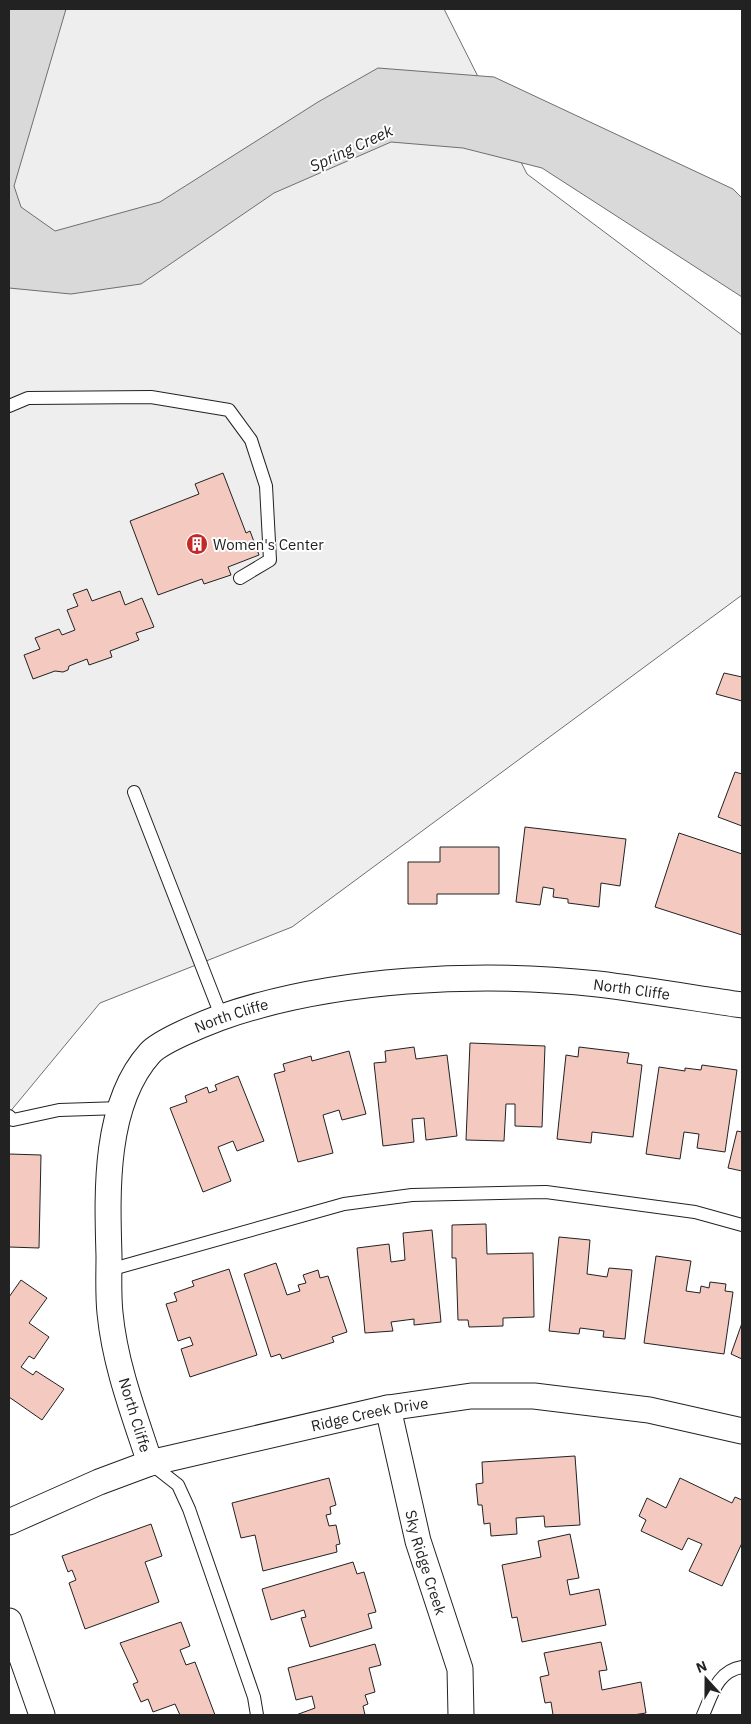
<svg xmlns="http://www.w3.org/2000/svg" width="751" height="1724" viewBox="0 0 751 1724" font-family="'IBM Plex Sans',sans-serif">
	<style>
		.green { fill: #eee; stroke: #6f6f6f }
		.water { fill: #d9d9d9; stroke: #6f6f6f }
		.building { fill: #f3c9c0; stroke: #222 }
		.lines { fill: none; stroke-linecap: round; stroke-linejoin: round }
		.service-casing { stroke: #222; stroke-width: 14 }
		.minor-casing { stroke: #222; stroke-width: 27 }
		.service { stroke: #fff; stroke-width: 12 }
		.minor { stroke: #fff; stroke-width: 25 }
		.labels { text-anchor: middle; dominant-baseline: central; stroke-width: 4; stroke-linejoin: round; paint-order: stroke }
		.poi-label { font-size: 15px; fill: #222; stroke: #fff; text-anchor: start }
		.street-label { font-size: 15px; fill: #222; stroke: #fff }
		.water-label { font-size: 16px; font-style: italic; fill: #222; stroke: #fff }
	</style>
	<rect width="100%" height="100%" fill="#fff"/>
	<path class="green" d="M9 9H444L527 174 742 335V595L292 927 100 1003 9 1113Z"/>
	<path class="water" d="M9 9H66L14 186 21 207 55 231 160 202 318 102 378 68 494 77 733 189 742 198V297L542 168 463 148 391 142 274 193 141 284 71 294 9 288Z"/>
	<path class="building" d="M223 473 246 533 250 531 259 555 228 567 231 575 204 584 202 579 158 595 130 521 199 494 195 484Z
		M87 589 92 601 120 591 125 605 142 598 154 627 136 633 139 640 110 651 112 657 89 665 87 659 69 666 68 670 63 672 55 671 33 679 24 655 40 649 35 638 59 629 62 635 75 630 67 610 78 606 73 594Z
		M724 673 742 677V701L716 694Z
		M735 772 742 774V826L718 817Z
		M525 827 626 839 620 886 601 883 599 907 568 903V899L553 897 554 889 543 887 540 905 516 902Z
		M679 833 742 854V935L655 907Z
		M440 847H499V894H437V904H408V862H440Z
		M470 1043 545 1046 542 1127 515 1126V1104H506L504 1141 466 1140Z
		M414 1047 416 1059 447 1055 457 1136 426 1140 424 1118 412 1119 414 1142 383 1146 374 1063 386 1062 385 1051Z
		M579 1047 629 1053 627 1063 642 1065 633 1137 592 1132 591 1143 557 1139 566 1055 578 1057Z
		M349 1051 366 1114 342 1120 339 1110 323 1115 333 1153 298 1162 274 1074 285 1071 283 1064 311 1056 312 1061Z
		M702 1065 737 1070 725 1152 697 1148 699 1134 684 1132 680 1159 646 1154 659 1067 685 1071V1068L701 1070Z
		M238 1076 264 1141 237 1151 233 1141 218 1147 231 1181 203 1192 170 1108 187 1102 185 1096 207 1087 209 1093 217 1090 215 1085Z
		M737 1131 742 1132V1171L728 1168Z
		M9 1154 41 1155 39 1248 9 1247Z
		M486 1224 487 1254 533 1253 534 1317 503 1318V1326L469 1327 468 1320H458L456 1258H452V1225Z
		M432 1230 441 1322 414 1325V1319L391 1322 393 1331 365 1333 357 1248 389 1244 391 1262 405 1260 403 1233Z
		M559 1237 590 1240 587 1274 607 1277 609 1268 632 1270 625 1339 603 1337 604 1331 580 1328 579 1334 549 1331Z
		M656 1256 691 1261 686 1291 700 1293 701 1286 709 1288 710 1282 726 1284 725 1291 733 1292 724 1354 644 1343Z
		M276 1263 287 1295 300 1291 298 1285 306 1283 303 1275 318 1270 320 1278 328 1276 347 1332 332 1337 334 1342 282 1359 280 1354 271 1357 244 1274Z
		M229 1269 257 1355 190 1377 181 1349 193 1345 190 1337 178 1341 166 1304 177 1301 174 1293 194 1286 192 1281Z
		M21 1280 47 1298 29 1323 49 1337 34 1359 29 1356 21 1367 33 1375 36 1371 64 1389 42 1420 9 1397V1297Z
		M742 1323V1359L731 1354Z
		M575 1456 580 1525 545 1527 544 1516 516 1518 517 1534 491 1536 490 1523 484 1524 482 1505H478L476 1484 483 1483 482 1462Z
		M329 1478 336 1505 330 1507 331 1514 326 1515 329 1526 336 1525 340 1544 336 1545 337 1552 263 1571 255 1535 241 1538 232 1503Z
		M680 1478 732 1503 735 1497 742 1500V1543L722 1586 689 1571 702 1544 688 1538 682 1550 641 1531 646 1520 639 1516 647 1498 666 1508Z
		M151 1524 162 1556 145 1562 159 1602 85 1629 69 1583 76 1580 72 1570 68 1572 62 1556Z
		M570 1534 579 1578 567 1580 570 1595 599 1589 606 1625 522 1642 517 1617 512 1618 502 1565 541 1557 538 1541Z
		M353 1562 357 1574 364 1572 376 1612 368 1614 372 1628 310 1647 301 1618 306 1617 304 1610 271 1620 262 1589Z
		M181 1622 190 1646 180 1650 186 1665 195 1662 215 1715H180L175 1704 153 1712 148 1699 141 1702 133 1684 138 1682 120 1643Z
		M601 1642 607 1670 599 1671 602 1690 641 1682 646 1713 633 1715H553L551 1702 545 1703 540 1677 549 1675 544 1653Z
		M375 1644 381 1665 369 1668 375 1692 365 1695 368 1704 363 1706 365 1715H296L315 1708 312 1696 296 1700 288 1668Z"/>
	<g class="lines">
		<g class="service-casing">
			<path id="service" d="M9 406 28 398 151 397 229 410 251 440 266 486 270 560 240 578
				M134 792 222 1018
				M9 1116 13 1120 59 1110 121 1108
				M109 1270 344 1204 412 1195 546 1192 695 1212 742 1225
				M150 1463 178 1485 189 1509 254 1697 257 1715
				M703 1715C712 1695 717 1671 742 1667"/>
		</g>
		<g class="minor-casing">
			<g id="minor">
				<path id="s1" d="M388 1408 418 1541 460 1669 461 1715"/>
				<path id="s2" d="M150 1463C134 1414 115 1365 110 1313 108 1294 109 1275 109 1256 107 1191 104 1104 150 1053 161 1041 203 1024 219 1018 332 978 480 971 598 984 646 990 694 998 742 1005"/>
				<path id="s3" d="M9 1522 99 1482 150 1463 388 1408 471 1396H534L649 1410 742 1431"/>
				<path d="M9 1621 42 1715"/>
			</g>
		</g>
		<use href="#service" class="service"/>
		<use href="#minor" class="minor"/>
	</g>
	<defs>
		<g id="building-disc" transform="scale(1.125)"><circle r="9.5" fill="#c62828" stroke="#fff"/><path d="M-4-6H4V6H1V3H-1V6H-4ZM-2.5-4.3h1.7v1.8h-1.7ZM.8-4.3h1.7v1.8H.8ZM-2.5-1h1.7V.8h-1.7ZM.8-1h1.7V.8H.8Z" fill="#fff"/></g>
	</defs>
	<g fill-rule="evenodd">
		<use href="#building-disc" x="197" y="544"/>
	</g>
	<g class="labels">
		<g class="poi-label">
			<text x="213" y="544">Women's Center</text>
		</g>
		<g class="street-label">
			<text stroke="none"><textPath href="#s2" startOffset="920">North Cliffe</textPath></text>
			<text stroke="none"><textPath href="#s2" startOffset="515">North Cliffe</textPath></text>
			<text stroke="none"><textPath href="#s3" startOffset="378">Ridge Creek Drive</textPath></text>
			<text transform="translate(135 1415) rotate(73)">North Cliffe</text>
			<text stroke="none"><textPath href="#s1" startOffset="159">Sky Ridge Creek</textPath></text>
		</g>
		<g class="water-label">
			<text transform="translate(351 148) rotate(-25)">Spring Creek</text>
		</g>
	</g>
	<rect width="751" height="1724" fill="none" stroke="#222222" stroke-width="20"/>
	<g transform="translate(706 1679) rotate(339)" stroke="#ffffff" stroke-width="4" paint-order="stroke">
	<path d="M0-4L9 19L0 12L-9 19Z" fill="#222222"/>
	<text y="-8" font-size="14" font-weight="bold" text-anchor="middle" fill="#222222">N</text>
	</g>
</svg>
